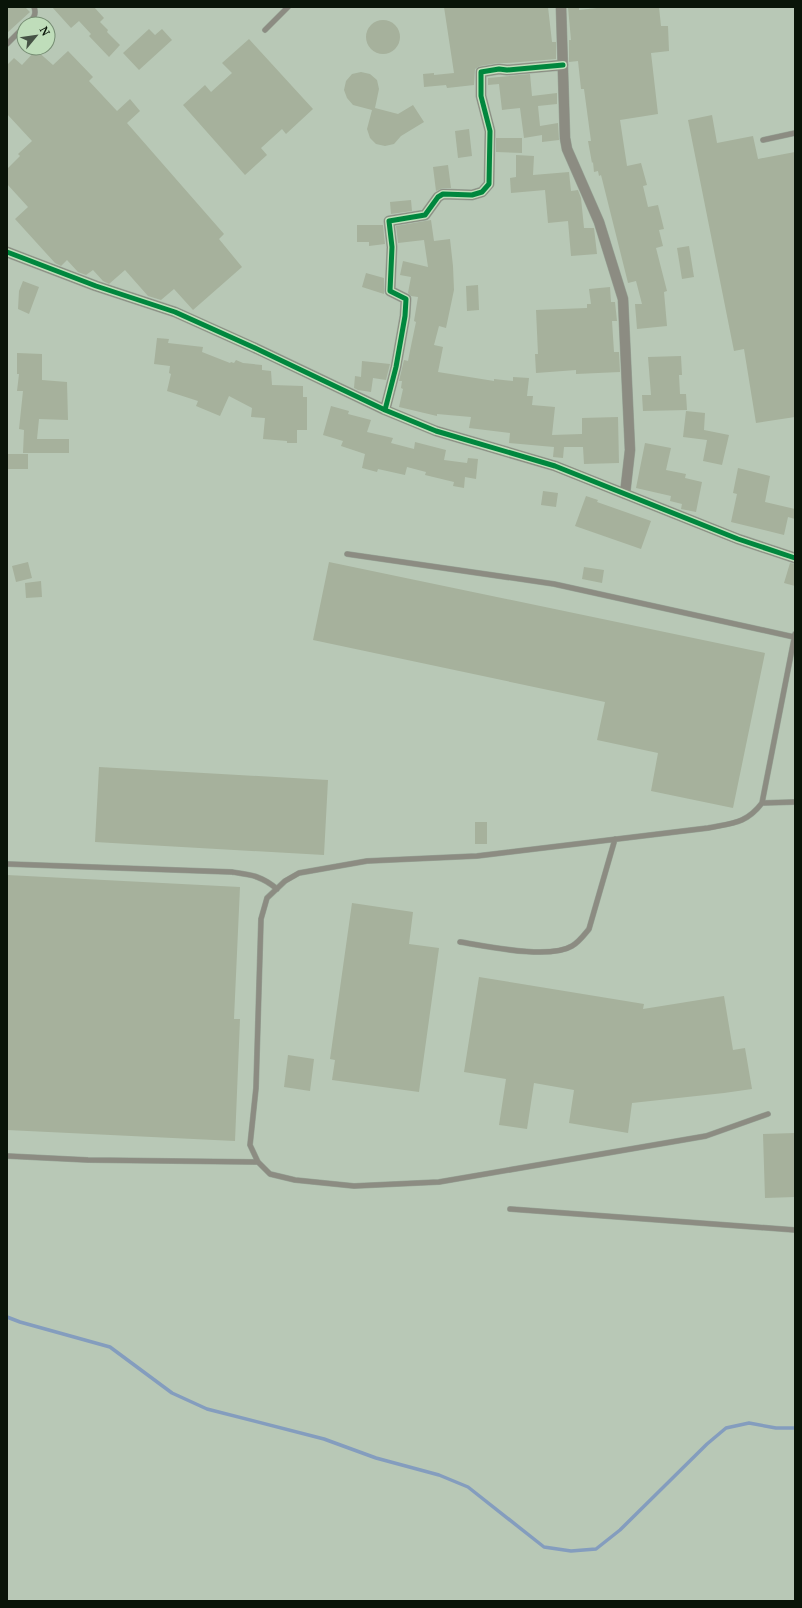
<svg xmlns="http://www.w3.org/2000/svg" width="802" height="1608" viewBox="0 0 802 1608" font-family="'Noto Serif',serif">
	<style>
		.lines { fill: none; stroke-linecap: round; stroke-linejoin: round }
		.stream { stroke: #849dbe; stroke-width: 3.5 }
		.building { fill: #a6b19c }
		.lane-casing { stroke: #99a698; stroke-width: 6 }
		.street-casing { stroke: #99a698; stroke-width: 11 }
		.lane { stroke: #8c8c82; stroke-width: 5 }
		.street { stroke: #8c8c82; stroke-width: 10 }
		.cycleway-casing { stroke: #bfddba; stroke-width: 8 }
		.cycleway { stroke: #00873e; stroke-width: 5 }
	</style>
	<rect width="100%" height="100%" fill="#b8c8b6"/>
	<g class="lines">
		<path class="stream" d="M7 1317 20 1322 110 1347 172 1393 207 1409 324 1439 376 1458 439 1475 468 1487 544 1547 571 1551 596 1549 620 1530 707 1444 726 1428 749 1423 776 1428H795"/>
	</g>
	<path class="building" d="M7 7H25L30 12 7 33Z
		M52 7H94L104 18 100 22 108 30 107 32 120 45 109 57 89 36 91 34 79 21 71 28Z
		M444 7H548L552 42H556V59L507 63H498L480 66 475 69 474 85 447 88 446 85 424 87 423 74 434 73V75L454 73Z
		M568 7H579V10L606 7H659L661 26H668L669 51 651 53 658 114 620 120 627 166 641 163 647 185 643 186 648 207 658 205 664 229 659 230 663 246 656 248 667 291 664 292 667 326 637 329 635 304H642L636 281 628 283 601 175 599 176 598 171 594 172 593 162 592 163 588 141H591L584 89H581L578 61 569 62V40H571Z
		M366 37a17 17 0 1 1 34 0a17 17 0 1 1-34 0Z
		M149 29 155 35 162 29 172 40 139 70 123 53Z
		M249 39 313 109 286 134 282 129 261 148 267 155 245 175 183 105 205 85 211 92 232 73 222 63Z
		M36 50 53 65 68 51 93 77 89 81 117 111 130 99 140 111 127 123 224 234 219 239 242 267 193 310 174 289 161 300 148 296 125 270 109 284 103 281 93 270 86 275 78 272 67 260 61 266 55 263 15 219 28 207 7 184V169L20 156 18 154 32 141 7 114V65L14 58 22 65Z
		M361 72 370 74 377 80 379 89 375 108 398 114 413 105 424 122 401 136 394 144 385 146 376 144 370 138 367 129 372 110 353 105 347 98 344 90 346 81 352 74Z
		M530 74 532 96 557 93V104L538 106 540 126 558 123 559 140 542 142V135L524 138 520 108 502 110 499 84 488 85V78Z
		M712 115 717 143 753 136 758 159 795 152V417L756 423 744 349 734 351 688 120Z
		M469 129 472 156 458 158 455 131Z
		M496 138H522V153L496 152Z
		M516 155 534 156 533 175 569 172 571 191 578 190 581 198 584 228H594L597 254 571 256 568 221 548 223 545 190 511 193 510 178 516 177Z
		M448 165 451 188H443L436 191 433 167Z
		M411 200 412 211 391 214 390 202Z
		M431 220 434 241 450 239 453 266 454 290 446 328 439 326 434 345 443 347 438 372 494 381V379L513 381V377L529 378 527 396H533L532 405 555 407 552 435 582 434V418L618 417 619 463 584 464 583 447H564L563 458 553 457 554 447 509 443 510 433 469 428 471 417 437 414V416L399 407 403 389 401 388 402 381H399L404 360 408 361 412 341 416 322 414 321 418 297 411 296 408 293 411 277 400 275 403 261 428 267 424 240 398 243 396 226Z
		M357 225H383L385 244 369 246V242H357Z
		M689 246 694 277 682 279 677 248Z
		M366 273 384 278V294L362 287Z
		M23 281 39 287 29 314 18 309 19 291Z
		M478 285 479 310 467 311 466 286Z
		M610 287 611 302H615L617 321H612L614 352H619L620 372 576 374V370L536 373 535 354H538L536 310 587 308V304H591L589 289Z
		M157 338 169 339 168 343 203 347 202 352 230 363 231 362 234 363 236 360 243 363 262 365V370L271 371 272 385 303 386V397H307V430H297V443H287V441L263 439 265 418 251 417 252 408 229 396 220 416 196 406 198 401 167 391 171 374 169 373 170 366 154 364Z
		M17 353 42 354V380L67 382 68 420 39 419 37 439H69V453H23L24 430 19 429 23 391H17L19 374H17Z
		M681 356 682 375H679L680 394H686L687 410 643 411 642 395H651L648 357Z
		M362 361 390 364 386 380 373 378 371 392 358 390 354 388 355 376 361 377Z
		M331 406 349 411 348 414 371 420 367 432 393 438 391 443 414 449 415 442 446 450 444 460 467 463 468 458 478 459 476 479 465 477 464 488 453 486 454 482 425 475 426 472 407 467 405 475 378 469 377 472 362 468 365 454 341 446 343 441 323 435Z
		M686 411 705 413 704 430 729 435 722 465 703 461 707 440 683 437Z
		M645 443 671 448 666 470 686 474 685 478 702 482 696 512 681 509 682 504 670 501 671 496 636 488Z
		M7 454H28V469H7Z
		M738 468 770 476 765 502 795 509V519L788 517 784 535 731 522 737 494 733 493Z
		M543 491 558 493 556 507 541 505Z
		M586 496 598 500 597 502 651 521 641 549 575 526Z
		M28 562 32 578 16 582 12 566Z
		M329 562 765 653 733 808 651 791 658 753 597 740 605 702 313 640Z
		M790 563 795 564V586L784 583Z
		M584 567 604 570 602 583 582 579Z
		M41 581 42 597 26 598 25 583Z
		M99 767 328 780 324 855 95 842Z
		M475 822H487V844H475Z
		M7 875 240 887 234 1019H240L235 1141 7 1130Z
		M352 903 413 912 409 944 439 948 419 1092 332 1080 335 1060 330 1059Z
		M479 977 644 1004 643 1009 724 996 733 1050 745 1048 752 1089 724 1093 632 1103 628 1133 569 1123 574 1090 534 1083 527 1129 499 1125 506 1079 464 1072Z
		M288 1055 314 1059 310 1091 284 1087Z
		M795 1133V1197L765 1198 763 1134Z"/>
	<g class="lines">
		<g class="lane-casing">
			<path id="lane" d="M27 24C33 19 37 15 34 7
				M265 30 288 7
				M7 44 24 27
				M763 140 795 133
				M347 554 554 584 794 637
				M762 803 795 802
				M7 864 232 872C252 875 262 876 277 889
				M460 942C486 946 549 960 572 946 579 942 584 935 589 929L615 839
				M768 1114 706 1136 439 1182 354 1186 295 1180 270 1174 258 1162 250 1145 256 1088 261 919 267 898 285 881 299 873 367 861 477 856 708 828C732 823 746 824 762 803L795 634
				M7 1156 88 1160 258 1162
				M510 1209 795 1230"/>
		</g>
		<g class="street-casing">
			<path id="street" d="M561 7 565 138 567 149 599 222 623 299 630 450 625 494
				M7 252 96 286 175 312 255 348 385 410 436 431 555 466 738 539 795 558
				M385 410 396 367 405 316 406 299 390 291 392 247 389 221 425 215 438 197 443 194 472 195 482 192 489 184 490 131 481 96V72L499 69 507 70 563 65"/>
		</g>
		<use href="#lane" class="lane"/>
		<use href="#street" class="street"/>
		<g class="cycleway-casing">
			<path id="cycleway" d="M7 252 96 286 175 312 255 348 385 410 436 431 555 466 738 539 795 558
				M385 410 396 367 405 316 406 299 390 291 392 247 389 221 425 215 438 197 443 194 472 195 482 192 489 184 490 131 481 96V72L499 69 507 70 563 65"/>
		</g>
		<use href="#cycleway" class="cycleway"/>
	</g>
	<rect width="802" height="1608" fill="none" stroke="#091408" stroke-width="16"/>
	<g transform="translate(36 36) rotate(61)"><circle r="19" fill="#bfddba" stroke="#768d73"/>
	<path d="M0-3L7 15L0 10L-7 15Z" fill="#465345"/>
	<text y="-6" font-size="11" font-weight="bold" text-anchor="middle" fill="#091408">N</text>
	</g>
</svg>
